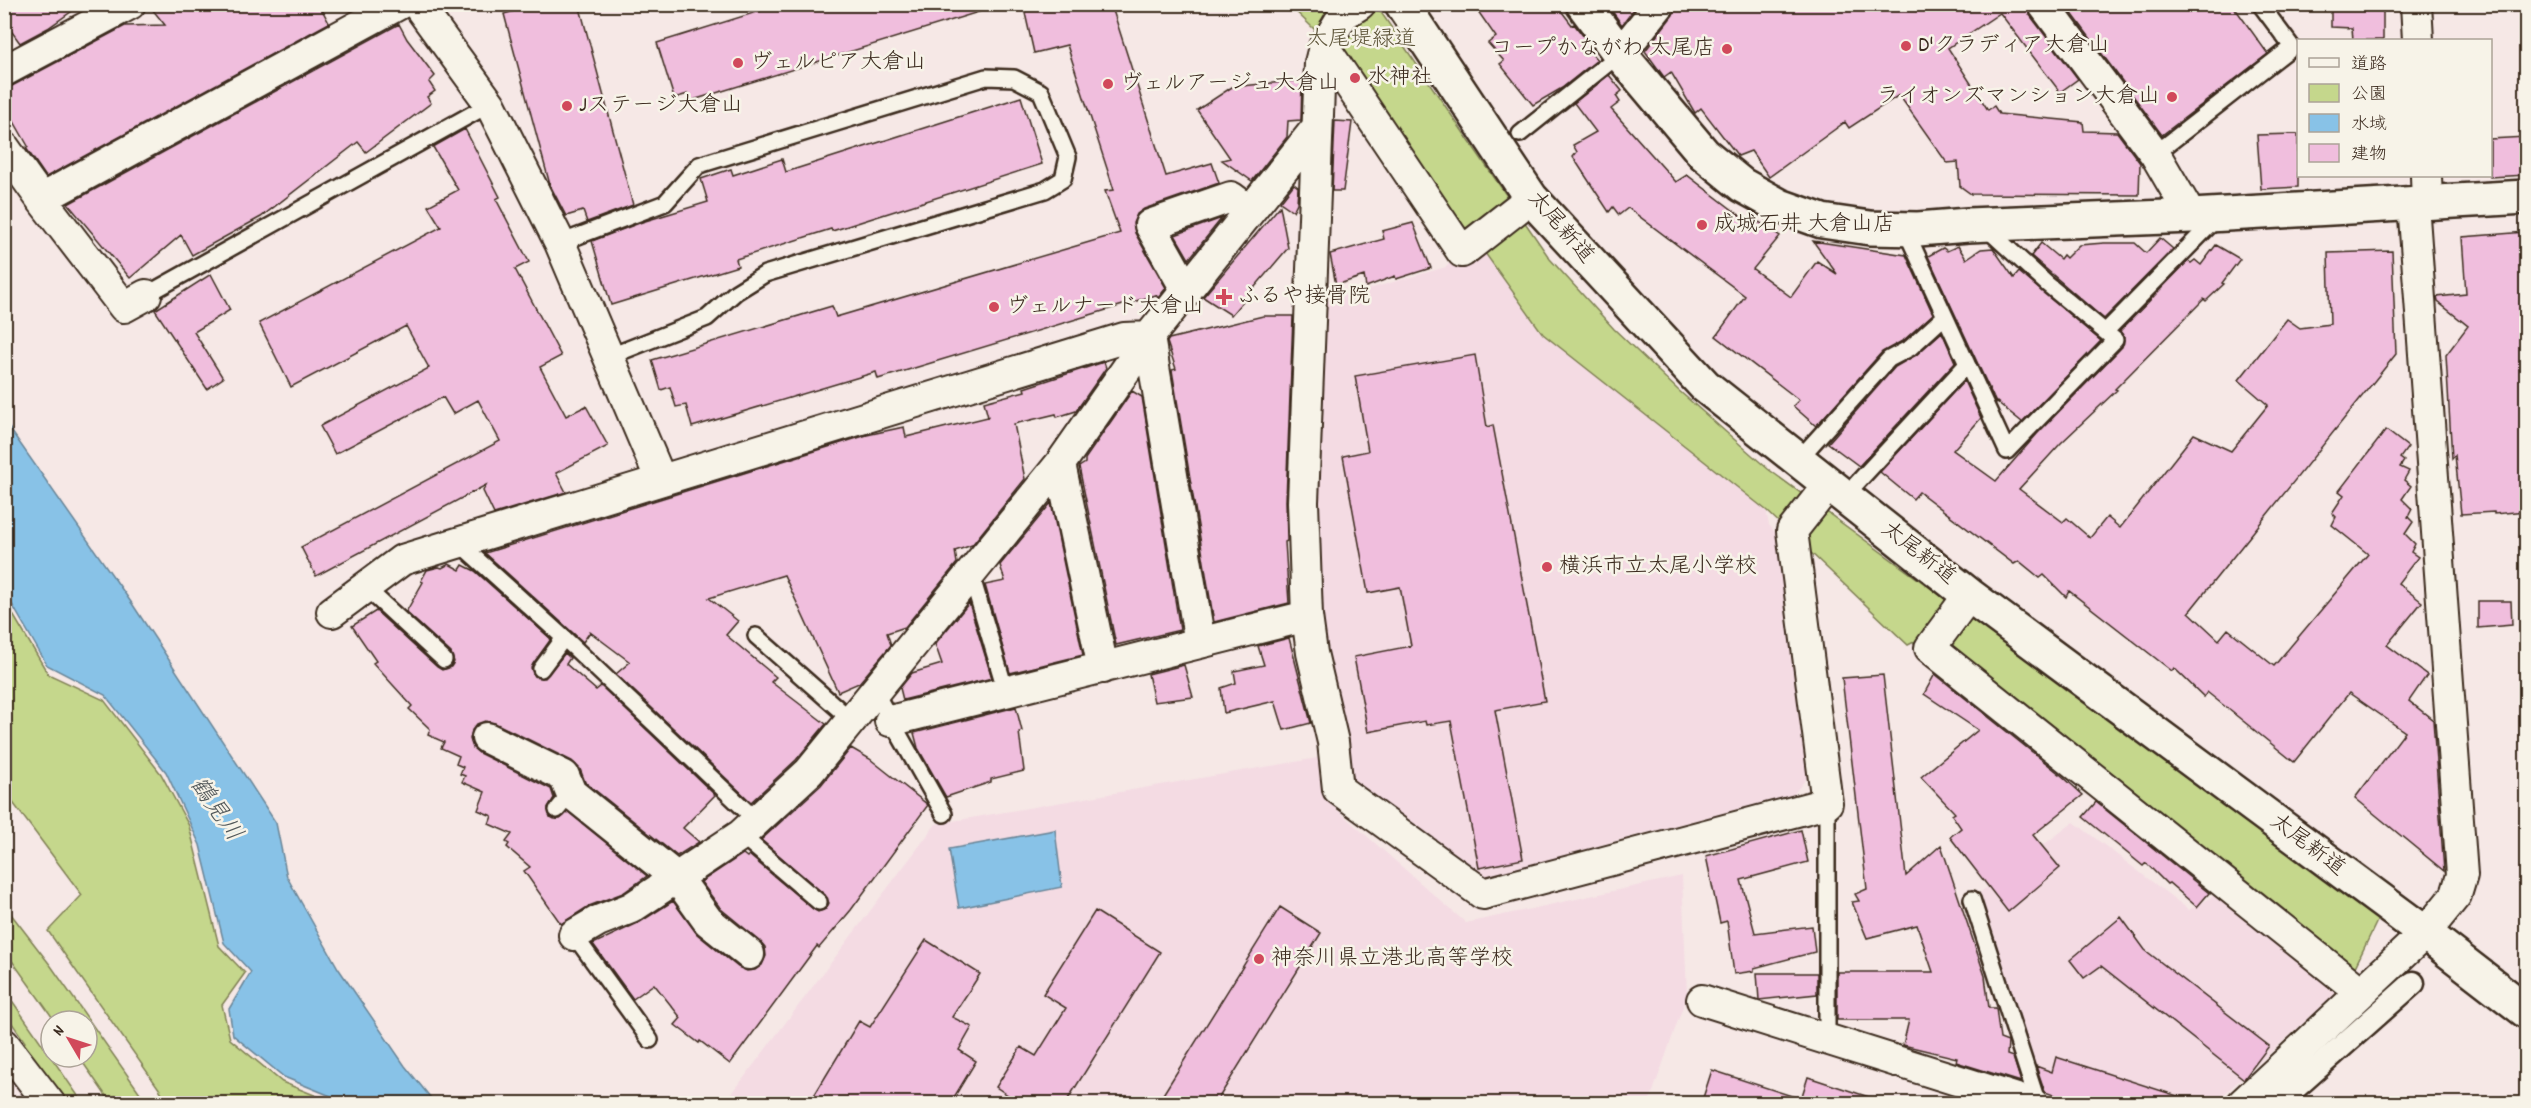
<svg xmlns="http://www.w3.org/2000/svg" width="2531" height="1108" viewBox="0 0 2531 1108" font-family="Dekko,'Klee One',sans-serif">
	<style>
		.built { fill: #f4dbe3 }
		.green { fill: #c5d78c; stroke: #808055; stroke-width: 1.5 }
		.water { fill: #88c2e7; stroke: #698597; stroke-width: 1.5 }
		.building { fill: #f0bedd; stroke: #3b2a1e; stroke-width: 1.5 }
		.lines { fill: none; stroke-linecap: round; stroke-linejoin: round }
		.service-casing { stroke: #3b2a1e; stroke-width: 20 }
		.pedestrian-casing { stroke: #3b2a1e; stroke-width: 27 }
		.minor-casing { stroke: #3b2a1e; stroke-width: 34 }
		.tertiary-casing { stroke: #3b2a1e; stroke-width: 38 }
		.service { stroke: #f7f3e8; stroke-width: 15 }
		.pedestrian { stroke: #f7f3e8; stroke-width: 22 }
		.minor { stroke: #f7f3e8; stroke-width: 30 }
		.tertiary { stroke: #f7f3e8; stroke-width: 33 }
		.poi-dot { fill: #d1495b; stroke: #f7f3e8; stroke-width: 2 }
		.labels { text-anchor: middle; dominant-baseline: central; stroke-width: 5; stroke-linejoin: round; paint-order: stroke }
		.park-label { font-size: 22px; fill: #5e553a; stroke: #f7f3e8 }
		.poi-label { font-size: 22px; fill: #3b2a1e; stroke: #f7f3e8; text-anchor: start }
		.street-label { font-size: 22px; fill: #3b2a1e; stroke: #f7f3e8 }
		.water-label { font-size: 24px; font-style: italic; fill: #52585a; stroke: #f7f3e8 }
	</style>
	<rect width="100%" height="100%" fill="#f6e8e6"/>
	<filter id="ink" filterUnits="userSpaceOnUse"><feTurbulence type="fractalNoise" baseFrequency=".0167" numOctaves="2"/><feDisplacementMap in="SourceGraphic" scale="12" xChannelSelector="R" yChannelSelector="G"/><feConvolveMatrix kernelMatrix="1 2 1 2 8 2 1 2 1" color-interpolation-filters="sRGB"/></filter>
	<g filter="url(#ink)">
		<path class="built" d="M1475 239 1543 334 1766 510 1769 525 1781 539 1810 774 1793 795 1615 841 1476 881 1352 780 1309 595 1320 303 1446 267Z
			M1323 757 1327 801 1466 923 1682 876 1687 995 1649 1103 724 1104 936 824Z
			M2074 822 2189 910 2224 890 2339 991 2214 1103H2104L2040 1079 1978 894Z"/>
		<path class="green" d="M1289 5H1376L1550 259 1614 329 1678 390 1768 469 2379 917 2354 969 1922 638 1908 645 1766 510 1543 334 1475 239 1462 228 1314 29Z
			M5 601 48 674 104 700 161 774 189 826 219 946 245 973 222 1005 230 1039 282 1082 334 1103H169L48 931 82 895 5 792Z
			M4 905 51 966 147 1103H111L79 1057H87V1021H55L5 951Z
			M13 1002 83 1103H63L20 1046 25 1042 5 1013 4 1007Z"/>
		<path class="water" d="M5 422 133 605 276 823 287 877 338 968 405 1066 435 1103H343L338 1099 284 1077 233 1035 229 1009 251 972 224 943 200 845 166 772 105 695 47 665 5 592Z
			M1055 830 1062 887 959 908 949 849Z"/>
		<path class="building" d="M4 4H82L48 28 20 43 4 21Z
			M148 4H319L329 23 46 177 26 148 28 146 4 104V88L12 86 125 26 165 25Z
			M538 4H579L633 205 587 222 583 211 566 216 550 185 504 14Z
			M782 4H984L985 10 690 101 688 94 674 98 657 43Z
			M1023 4H1111L1166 176 1212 163 1219 183 1144 209 1137 214 1133 223 1135 233 1166 288 1158 298 1156 295 878 379 876 372 692 427 686 405 676 407 670 387 661 390 652 360 832 306 836 317 1120 233 1105 191 1114 190 1067 45 1034 53Z
			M1473 4H1556L1572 25 1574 24 1594 50 1591 53 1597 60 1562 88 1533 105 1500 64 1504 61 1488 43 1496 37Z
			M1607 4H1638L1622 25Z
			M1677 4H2026L2029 14 2078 79 2060 92 2000 13 1948 48 1988 110 1994 106 1999 114 2083 122 2084 131 2117 132 2140 163 2139 195 1971 194 1960 186 1958 162 1947 163 1899 95 1849 128 1845 122 1769 177 1751 151 1738 156 1701 108 1695 113 1671 72 1664 77 1645 51 1673 15Z
			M2065 4H2232L2268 54 2162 135Z
			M2331 4H2383V40H2353L2352 28 2331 27Z
			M399 24 407 39 435 76 429 82 435 91 427 97 431 103 366 152 358 142 261 217 192 255 181 235 130 278 68 204Z
			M1609 75 1622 91 1616 96 1620 102 1611 109 1676 182 1687 175 1755 227 1759 222 1780 236 1753 269 1791 297 1817 261 1837 274 1813 241 1906 255 1933 314 1904 340 1882 352 1816 426 1793 406 1799 400 1716 336 1745 296 1628 208 1619 215 1613 207 1609 212 1573 157 1577 152 1573 145 1596 132 1574 103Z
			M1302 80 1301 120 1288 121 1287 137 1252 181 1222 160 1230 158 1197 110 1232 87Z
			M1021 97 1042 164 832 231 831 229 736 259 738 266 611 305 592 241 642 222 708 202 701 179 731 169 733 175 782 159 786 172Z
			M1335 121 1352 122 1343 191H1332Z
			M465 129 500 197 496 199 529 262 515 269 561 356 540 367 566 416 586 406 608 446 556 473 566 492 494 514 483 491 486 485 316 576 301 547 500 441 478 400 453 414 443 397 335 454 320 426 429 368 406 326 291 387 259 323 441 227 428 206 458 190 433 147Z
			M2298 134V187L2261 189 2257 135Z
			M2526 137V175L2490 177V139Z
			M1294 184 1298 187 1297 203 1293 211 1280 202Z
			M1280 206 1288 248 1231 315 1203 297Z
			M1222 218 1189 259 1175 235Z
			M1413 223 1431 268 1396 279 1395 276 1366 287 1364 276 1336 285 1330 254 1384 239 1382 231Z
			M2526 232V323L2521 328 2524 411H2526V511L2494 514V512L2461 514 2455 455 2452 459 2446 355 2468 326 2438 302 2437 297 2466 294 2462 237Z
			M2160 238 2173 249 2104 319 2031 256 2041 243 2060 259 2063 255 2066 258 2079 245 2104 243H2135L2146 253Z
			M2216 245 2240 259 2222 283 2224 284 2206 301 2204 299 2115 389 2117 390 2061 443 2019 489 2063 522 2067 518 2090 538 2107 517 2120 528 2194 434 2231 451 2268 405 2239 380 2287 319 2300 328 2330 324 2328 253 2392 251 2396 354 2189 612 2219 640 2228 629 2274 666 2368 554 2332 525 2336 517 2332 513 2344 495 2339 491 2386 430 2408 447 2400 458 2404 461 2400 467 2409 471 2404 480 2411 486 2402 499 2412 509 2408 517 2413 522 2405 534 2415 544 2411 552 2418 557 2398 583 2422 602 2387 645 2427 675 2409 701 2433 720 2444 871 2355 798 2405 732 2349 693 2294 762 2207 692 2204 697 2174 668 2172 671 2069 591 2066 597 2044 575 2040 578 2019 561 2014 564 1919 492 1913 499 1880 472 1964 381 1981 418 1953 450 1996 481 2037 434 2122 347 2124 337 2120 331 2188 261 2191 263 2195 260 2201 265Z
			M1958 246 1966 259 1981 249 1993 248 2014 278 2019 272 2101 341 2022 422 1997 402 1996 403 1928 256 1943 248 1947 251Z
			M211 274 230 310 194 332 223 378 207 389 155 310Z
			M1263 316H1293L1286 501 1287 541 1285 542 1289 603 1214 622 1172 370 1176 369 1167 342 1169 339Z
			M1942 332 1955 362 1859 466 1828 443 1895 367 1916 355Z
			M1475 355 1487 427 1493 425 1545 701 1495 710 1523 859 1479 868 1451 721 1426 725 1425 721 1368 732 1354 657 1411 646 1400 587 1368 593 1343 456 1368 451 1355 376Z
			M1104 362 1106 368 1076 411 1057 417 1056 414 1014 424 1025 479 972 545 955 551 957 563 905 627 887 633 891 645 859 683 838 692 784 575 709 598 738 621 726 635 776 677 771 682 826 724 796 760 751 802 616 674 630 662 590 632 583 642 485 553 867 435 904 427 906 437 988 417 984 402 1025 391 1024 388Z
			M1132 391 1142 397 1180 630 1116 645 1079 467 1085 463V459Z
			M1051 503 1083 655 1010 673 985 585 1005 581 1000 565Z
			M449 564 460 570 463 565 475 571 551 639 533 664 531 668 535 676 545 678 565 653 570 658 566 664 596 690 601 686 715 795 683 828 699 842 677 856 585 782 580 769 572 761 495 723 485 721 477 724 472 730 470 739 473 748 479 753 551 789 554 798 548 808 550 817 560 819 568 812 647 876 623 893 589 906 561 924 524 871 530 867 507 847 509 844 506 842 512 834 489 824 492 816 478 810 485 792 462 782 465 776 460 774 463 767 456 764 459 756 441 748 444 742 428 735 430 729 409 709 412 706 373 663 376 661 352 626 376 611 437 667 442 670 451 667 454 662 451 653 406 612 423 582 421 581 427 570 439 567 442 568Z
			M2478 601H2511L2512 625 2478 628Z
			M969 603 992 678 903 700 900 688 912 673 942 664 935 644Z
			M1289 638 1311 723 1284 730 1275 701 1224 713 1221 688 1236 683 1234 671 1264 665 1258 646Z
			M1184 665 1193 697 1154 702 1148 674Z
			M1935 674 2061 775 2083 795 2033 835 2060 868 2008 912 1950 837 1961 828 1952 815 1955 813 1921 777 1978 730 1924 694Z
			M1883 675 1906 876 1941 845 1985 976 1989 1008H1996L2000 1039 2008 1042 2007 1055 2013 1057 2021 1082 1956 1062 1957 1058 1903 1045 1909 1020H1837V972H1933L1917 925 1867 938 1852 902 1859 901 1855 894 1867 889 1842 678Z
			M1016 707 1022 731 1019 732 1024 771 991 779V782L946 797 918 748 914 733Z
			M851 748 870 759 928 805 851 910 819 948 817 946 730 1064 700 1041 699 1043 675 1025 681 1018 654 984 633 999 593 944 640 922 673 901 697 934 738 967 747 971 755 970 762 965 766 956 765 947 760 941 721 909 701 882 743 854 747 857 749 855 813 909 818 912 826 909 829 903 825 895 761 840 821 785Z
			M2096 802 2209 893 2197 907 2169 883 2167 884 2146 863 2143 866 2083 817Z
			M1801 830 1808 862 1741 880 1755 933 1812 926 1815 952 1754 968V971L1734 974 1727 921 1720 923 1706 856Z
			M1280 907 1321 933 1215 1104H1157Z
			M1095 911 1160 952 1065 1104H1021L996 1087 1021 1047 1036 1056 1066 1008 1043 994Z
			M2121 917 2145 950 2269 1046 2244 1079 2101 966 2084 978 2070 960Z
			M926 940 980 974 952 1017 972 1027 959 1050 976 1061 950 1104H809L859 1021 870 1027Z
			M1757 973H1817V994L1759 1000Z
			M2056 1057 2187 1099V1104H2078L2045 1092 2036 1066 2052 1072Z
			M1712 1070 1801 1099 1808 1077 1875 1099 1874 1104H1701Z"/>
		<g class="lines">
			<g class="service-casing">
				<path id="service" d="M1520 134 1620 54
					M2155 154 2292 47 2260 4
					M1905 229 2007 451 2115 340 2047 284 1986 228
					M560 243 665 203 699 165 986 77 1014 78 1041 92 1068 157 1063 179 1045 190 765 274 736 292 707 318 608 357
					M146 295 490 104
					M2105 332 2217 218
					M1798 460 1889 359 1910 348 1945 316
					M1844 497 1967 364
					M458 542 564 638 757 821
					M971 574 1006 692
					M366 588 444 660
					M756 636 851 720
					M541 669 564 638
					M875 692 944 814
					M1827 803V1040
					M557 810 571 793
					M741 835 819 902
					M1972 899 2038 1104
					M574 935 650 1040"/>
			</g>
			<g class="pedestrian-casing">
				<path id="pedestrian" d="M2277 1104 2413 983"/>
			</g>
			<g class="minor-casing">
				<path id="minor" d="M417 4 490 104 560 243 661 480
					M1360 4 1344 14 1324 47 1320 63 1303 502 1307 616 1312 653 1333 742 1338 789 1483 894 1827 803 1792 531 1829 484
					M2043 4 2155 154 2191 216
					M2416 4 2418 40
					M1324 47 1462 252 1531 198
					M1620 54 1660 4
					M4 71 130 4
					M4 147 41 199 124 307 146 295
					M2426 176 2427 202
					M41 199 399 4
					M1187 291 1150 225 1231 197 1250 211
					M1149 337 1200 643
					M1060 464 1103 668
					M1969 595 1930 648 2361 992
					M332 612 402 560 1124 338 1149 337
					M890 721 1307 616
					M487 738 564 776 571 793 678 879 708 921 749 954
					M574 935 598 921 631 908 741 835 809 772 1060 464 1149 337 1315 130
					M1702 1000 2033 1104
					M4 1044 50 1104
					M2242 1104 2425 933 2456 895 2462 875 2413 203"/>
			</g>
			<g class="tertiary-casing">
				<path id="tertiary" d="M1402 4 1531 198 1705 386 1969 595 2425 933 2526 1011
					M1583 4 1620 54 1704 154 1742 185 1780 206 1822 221 1870 228 1918 229 1968 225 2191 216 2526 197"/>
			</g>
			<use href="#service" class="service"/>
			<use href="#pedestrian" class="pedestrian"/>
			<use href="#minor" class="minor"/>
			<use href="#tertiary" class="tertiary"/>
		</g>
	</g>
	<g class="poi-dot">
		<circle cx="1906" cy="46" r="6"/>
		<circle cx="1727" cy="49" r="6"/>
		<circle cx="738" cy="63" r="6"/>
		<circle cx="1355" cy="78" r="6"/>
		<circle cx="1108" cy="84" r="6"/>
		<circle cx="2172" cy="97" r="6"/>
		<circle cx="567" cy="106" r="6"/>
		<circle cx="1702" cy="225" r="6"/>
		<path d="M1221 288h6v6h6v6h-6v6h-6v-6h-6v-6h6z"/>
		<circle cx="994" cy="307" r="6"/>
		<circle cx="1547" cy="567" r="6"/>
		<circle cx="1259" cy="959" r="6"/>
	</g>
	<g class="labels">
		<g class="park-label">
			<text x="1361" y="40">太尾堤緑道</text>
		</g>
		<g class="poi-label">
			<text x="1918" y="46">D'クラディア大倉山</text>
			<text x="1715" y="49" text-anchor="end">コープかながわ 太尾店</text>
			<text x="750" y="63">ヴェルピア大倉山</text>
			<text x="1367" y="78">水神社</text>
			<text x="1120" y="84">ヴェルアージュ大倉山</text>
			<text x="2160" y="97" text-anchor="end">ライオンズマンション大倉山</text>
			<text x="579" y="106">Jステージ大倉山</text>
			<text x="1714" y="225">成城石井 大倉山店</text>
			<text x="1238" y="297">ふるや接骨院</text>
			<text x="1006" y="307">ヴェルナード大倉山</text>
			<text x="1559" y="567">横浜市立太尾小学校</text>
			<text x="1271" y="959">神奈川県立港北高等学校</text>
		</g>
		<g class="street-label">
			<text transform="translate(1560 228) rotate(49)">太尾新道</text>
			<text transform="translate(1918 554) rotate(38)">太尾新道</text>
			<text transform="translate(2307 846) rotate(37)">太尾新道</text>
		</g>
		<g class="water-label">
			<text transform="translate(215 810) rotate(55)">鶴見川</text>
		</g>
	</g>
	<rect width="2531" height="1108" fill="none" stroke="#f7f3e8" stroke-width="24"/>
	<rect x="12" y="12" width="2507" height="1084" fill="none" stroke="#3b2a1e" stroke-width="2" filter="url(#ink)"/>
	<rect x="2297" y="39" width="195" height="138" fill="#f7f3e8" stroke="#aca397" stroke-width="1.5"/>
	<rect x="2309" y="58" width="30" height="9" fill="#f7f3e8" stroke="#aca397" stroke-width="1.5"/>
	<text x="2351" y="69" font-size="18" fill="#3b2a1e">道路</text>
	<rect x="2309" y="84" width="30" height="18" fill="#c5d78c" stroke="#aca397" stroke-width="1.5"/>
	<text x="2351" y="99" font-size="18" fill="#3b2a1e">公園</text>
	<rect x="2309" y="114" width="30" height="18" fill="#88c2e7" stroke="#aca397" stroke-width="1.5"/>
	<text x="2351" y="129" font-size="18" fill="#3b2a1e">水域</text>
	<rect x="2309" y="144" width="30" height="18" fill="#f0bedd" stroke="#aca397" stroke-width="1.5"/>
	<text x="2351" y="159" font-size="18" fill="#3b2a1e">建物</text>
	<g transform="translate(69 1039) rotate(309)"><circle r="28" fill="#f7f3e8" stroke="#aca397" stroke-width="1.5"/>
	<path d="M0-4.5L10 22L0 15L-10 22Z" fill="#d1495b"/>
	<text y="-9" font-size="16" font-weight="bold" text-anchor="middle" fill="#3b2a1e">N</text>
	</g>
</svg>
